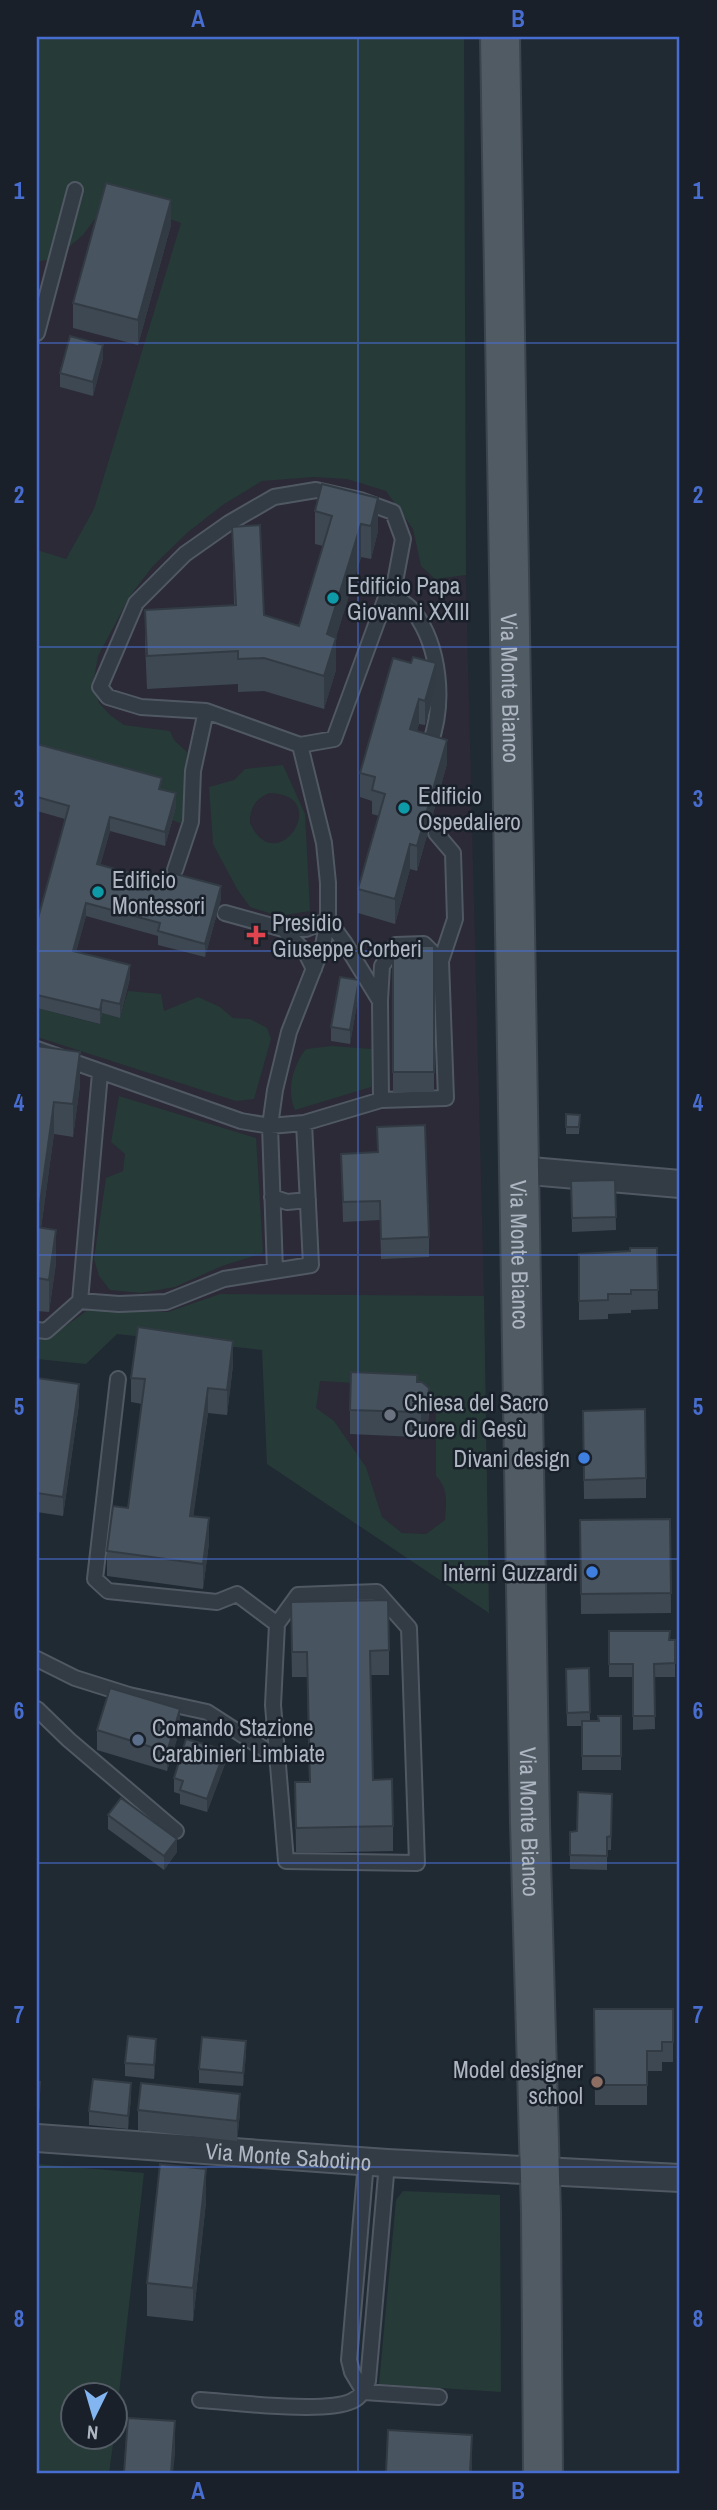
<svg xmlns="http://www.w3.org/2000/svg" width="717" height="2510" viewBox="0 0 717 2510" font-family="'Archivo Narrow',sans-serif">
	<style>
		.medical { fill: #2b2a36 }
		.green { fill: #263a38; fill-rule: evenodd }
		.lines { fill: none; stroke-linecap: round; stroke-linejoin: round }
		.service-casing { stroke: #505963; stroke-width: 18 }
		.minor-casing { stroke: #505963; stroke-width: 30 }
		.primary-casing { stroke: #3c444e; stroke-width: 42 }
		.service { stroke: #333b44; stroke-width: 14 }
		.minor { stroke: #333b44; stroke-width: 26 }
		.primary { stroke: #515b64; stroke-width: 38 }
		.wall { fill: #3e4853 }
		.shaded-wall { fill: #323b43 }
		.building { fill: #485460; stroke: #323b43; stroke-width: 2 }
		.grid { fill: none; stroke: #486dd1; stroke-width: 2; stroke-opacity: 0.55 }
		.culture-dot { fill: #0f9aa8; stroke: #192029; stroke-width: 2.5 }
		.health-dot { fill: #e0444e; stroke: #192029; stroke-width: 2.5 }
		.worship-dot { fill: #6b7280; stroke: #192029; stroke-width: 2.5 }
		.shop-dot { fill: #3f7fe0; stroke: #192029; stroke-width: 2.5 }
		.service-dot { fill: #5c6f8a; stroke: #192029; stroke-width: 2.5 }
		.education-dot { fill: #8d6e63; stroke: #192029; stroke-width: 2.5 }
		.labels { text-anchor: middle; dominant-baseline: central; stroke-width: 5; stroke-linejoin: round; paint-order: stroke }
		.poi-label { font-size: 23px; fill: #adb6c2; stroke: #192029; text-anchor: start }
		.street-label { font-size: 23px; fill: #adb6c2; stroke: #192029 }
		.neatline { fill: none; stroke: #486dd1; stroke-width: 2.5 }
		.grid-label { font-size: 23px; text-anchor: middle; font-weight: bold; fill: #486dd1 }
	</style>
	<rect width="100%" height="100%" fill="#202a33"/>
	<path class="medical" d="M37 37 463 465 484 1296 489 1613 267 1464 262 1350 117 1334 86 1364 37 1359Z"/>
	<path class="green" d="M37 37H464L466 575 435 579 421 566 413 529 386 491 347 479 314 477 262 481 224 504 188 532 153 566 130 596 98 656 93 684 99 703 110 715 124 725 170 731 174 740 187 752 186 790 182 824 172 820 176 807 37 757V550L66 559 94 509 181 223 110 198 83 235 56 258 37 262Z
		M283 765 305 814 310 911 278 916 250 907 237 889 213 844 209 787 234 780 245 769ZM269 793C335 794 276 882 250 823 250 807 255 800 269 793Z
		M128 991 161 994 164 1011 198 997 220 1007 233 1018 250 1019 267 1028 271 1039 254 1099 236 1101 37 1037V1008L99 1024 102 1013 120 1018Z
		M332 1046 372 1049 371 1087 295 1110C286 1090 293 1065 306 1049Z
		M119 1096 256 1138 263 1253 222 1266 175 1287 141 1293 110 1290 99 1276 94 1259 106 1178 123 1171 125 1154 111 1142Z
		M220 1294 484 1296 489 1613 267 1464 262 1350 117 1334 86 1364 37 1359V1335H53L88 1310 168 1312ZM320 1381 419 1387 436 1409V1476C449 1489 446 1503 445 1520L426 1534 402 1533 382 1517 366 1467 334 1421 316 1408Z
		M37 2164 144 2173 116 2420V2394H74V2436L114 2437 109 2473H37Z
		M403 2191 500 2195 501 2392 379 2384 396 2200Z"/>
	<g class="lines">
		<g class="service-casing">
			<path id="service" d="M37 333 75 190
				M316 490 360 500 393 512 403 539 395 582 388 592 334 739 300 745 206 711 141 707 108 697 100 687 136 603 185 554 229 523 274 497Z
				M388 592C396 598 408 604 414 612 440 647 445 703 430 744
				M175 870 191 822 193 771 206 711
				M225 913 283 929
				M314 969 306 953 283 929H306L328 920 344 942 380 1001 381 1100 446 1098 441 961 455 919 453 853 436 833
				M380 1000 382 966 396 945 424 944 440 960
				M37 1049 241 1121 270 1126 304 1123 381 1100
				M272 1197 287 1202 308 1200
				M275 1271 270 1126 275 1090 289 1032 323 945 328 920V883L324 843 300 745
				M80 1301 100 1073
				M37 1330 46 1331 80 1301 119 1304 166 1302 224 1279 311 1265 304 1123
				M118 1379 95 1579 108 1591 217 1602 237 1594 277 1624
				M377 1592 409 1628 417 1863 286 1861 273 1705 277 1624 298 1595Z
				M37 1659 75 1678 129 1695 207 1712 278 1758
				M37 1709 69 1740 176 1831
				M364 2392 352 2372 349 2360 366 2162
				M364 2392 439 2397
				M200 2400C233 2402 325 2414 352 2401 361 2397 364 2390 368 2381L387 2163"/>
		</g>
		<g class="minor-casing">
			<g id="minor">
				<path d="M519 1170 680 1184"/>
				<path id="s1" d="M37 2138 387 2163 680 2178"/>
			</g>
		</g>
		<g class="primary-casing">
			<g id="primary">
				<path id="s2" d="M500 37 530 1823 541 2213 543 2473"/>
			</g>
		</g>
		<use href="#service" class="service"/>
		<use href="#minor" class="minor"/>
		<use href="#primary" class="primary"/>
	</g>
	<path class="wall" d="M171 225 138 345 73 328V303Z
		M103 358 93 396 60 387V373Z
		M322 484 378 531 371 559 361 557 336 637V670L324 709 264 691 238 692V684L147 689 145 643V610L234 605 232 527 264 615 299 626 323 546 315 544V511Z
		M393 658 436 688 425 725 419 724 417 731 447 764 417 871 410 869 395 924 358 913V889L379 816 372 814V801L360 797V773Z
		M37 744 162 789 176 807 165 846 110 831 100 865 221 899 205 957 158 945V936L86 916 76 951 130 978 120 1018 102 1013 100 1024 37 1008V922L65 819 37 811Z
		M393 946H434V1092H393Z
		M359 993 350 1044 331 1041V1027Z
		M37 1046 80 1085 73 1137 54 1134 41 1228 56 1263 49 1312 37 1311Z
		M566 1114 580 1115 579 1134H566Z
		M377 1127 429 1237V1257L381 1259 380 1220 343 1222 341 1154 377 1152Z
		M615 1180 616 1230 572 1232 571 1181Z
		M657 1248 658 1309 631 1310V1313L608 1314V1319L579 1320V1254L630 1251Z
		M233 1365 227 1415 208 1413 193 1516 209 1543 203 1589 107 1576V1551L128 1508 142 1404 131 1402V1378Z
		M37 1378 79 1404 63 1516 37 1512Z
		M417 1382 429 1413 428 1423 421 1429H416V1437L350 1434V1410Z
		M583 1430 646 1478V1498L584 1499Z
		M670 1519 671 1613 581 1614 580 1520Z
		M291 1627 389 1650V1675H370L373 1780 393 1826V1851L296 1853 295 1782H309L307 1677H292Z
		M609 1631 675 1640V1677H654L655 1729 633 1730V1677H609Z
		M589 1668 590 1721H599L621 1716V1770H582V1726H567L566 1669Z
		M180 1729 167 1771 97 1750V1730Z
		M225 1764 207 1812 180 1804V1794L174 1792V1778Z
		M612 1794 611 1850H607V1870L570 1869V1832L577 1831Z
		M108 1815 177 1852 164 1870 108 1829Z
		M594 2009H673V2062H662V2071H647V2105H595Z
		M156 2052 154 2079 125 2076V2063Z
		M246 2054 243 2086 199 2083V2069Z
		M37 2082 40 2101 38 2126H37Z
		M131 2097 128 2129 89 2125V2111Z
		M138 2110 240 2113 237 2141 138 2130Z
		M206 2202 193 2321 147 2316V2283Z"/>
	<path class="shaded-wall" d="M171 200V225L138 345V320Z
		M103 345V358L93 396V382Z
		M378 498V531L371 559V526Z
		M361 524V557L327 667V634Z
		M336 638V670L324 709V676Z
		M436 663V688L425 725V701Z
		M419 699V724L410 754V729Z
		M447 740V764L417 871V846Z
		M176 793V807L165 846V832Z
		M110 817V831L97 878V864Z
		M410 844V869L395 924V899Z
		M221 886V899L205 957V944Z
		M86 903V916L73 964V951Z
		M130 965V978L120 1018V1004Z
		M359 980V993L350 1044V1030Z
		M102 1000V1013L100 1024V1010Z
		M80 1052V1085L73 1137V1104Z
		M54 1102V1134L37 1257V1225Z
		M56 1230V1263L49 1312V1280Z
		M233 1341V1365L227 1415V1390Z
		M79 1384V1404L63 1516V1497Z
		M208 1388V1413L190 1540V1516Z
		M429 1388 428 1423 421 1429V1404Z
		M209 1518V1543L203 1589V1564Z
		M180 1709V1729L167 1771V1752Z
		M225 1750V1764L207 1812V1799Z
		M177 1839V1852L164 1870V1856Z
		M156 2039V2052L154 2079V2065Z
		M246 2041V2054L243 2086V2073Z
		M40 2082V2101L38 2126V2107Z
		M131 2083V2097L128 2129V2116Z
		M240 2094V2113L237 2141V2121Z
		M206 2169V2202L193 2321V2288Z
		M175 2421V2454L173 2473H171Z
		M472 2435V2473H470Z"/>
	<path class="building" d="M106 183 171 200 138 320 73 303Z
		M70 336 103 345 93 382 60 373Z
		M322 484 378 498 371 526 361 524 327 634 336 638 324 676 264 658 238 659V651L147 656 145 610 236 605 232 527 260 525 264 615 299 626 332 516 315 511Z
		M413 657 436 663 425 701 419 699 410 729 447 740 417 846 410 844 395 899 358 889 385 794 372 790 375 777 360 773 393 658 411 663Z
		M37 744 162 778 159 789 176 793 165 832 110 817 97 864 169 884 172 873 221 886 205 944 158 931 160 923 86 903 73 951 130 965 120 1004 102 1000 100 1010 37 995V922L69 806 37 797Z
		M393 946H434V1072H393Z
		M340 977 359 980 350 1030 331 1027Z
		M37 1046 80 1052 73 1104 54 1102 37 1225Z
		M566 1114 580 1115 579 1127H566Z
		M425 1125 429 1237 381 1239 380 1201 343 1202 341 1154 378 1152 377 1127Z
		M615 1180 616 1217 572 1218 571 1181Z
		M37 1227 56 1230 49 1280 37 1278Z
		M630 1248H657L658 1290H631V1294H608V1300L579 1301V1254L630 1251Z
		M138 1327 233 1341 227 1390 208 1388 190 1516 209 1518 203 1564 107 1551 113 1506 128 1508 145 1379 131 1378Z
		M351 1372 417 1375V1382H422L429 1388 428 1398 421 1404H416V1412L350 1410Z
		M37 1378 79 1384 63 1497 37 1493Z
		M645 1409 646 1478 584 1480 583 1411Z
		M670 1519 671 1593 581 1594 580 1520Z
		M388 1600 389 1650 370 1651 373 1780 392 1779 393 1826 296 1828 295 1782H310L307 1652H292L291 1602Z
		M609 1631H670L669 1640H675V1663L654 1664 655 1716H633V1664H609Z
		M589 1668 590 1712 567 1713 566 1669Z
		M110 1688 180 1709 167 1752 97 1730Z
		M598 1716H621V1756H582V1721H599Z
		M186 1739 225 1750 207 1799 180 1790 183 1781 174 1778Z
		M578 1792 612 1794 611 1836 607 1837V1856L570 1855V1832L577 1831Z
		M121 1798 177 1839 164 1856 108 1815Z
		M594 2009H673V2042H662V2051H647V2085H595Z
		M128 2036 156 2039 154 2065 125 2063Z
		M202 2037 246 2041 243 2073 199 2069Z
		M93 2079 131 2083 128 2116 89 2111Z
		M37 2082H40L38 2107H37Z
		M141 2083 240 2094 237 2121 138 2110Z
		M160 2164 206 2169 193 2288 147 2283Z
		M128 2418 175 2421 171 2473H124Z
		M388 2430 472 2435 470 2473H386Z"/>
	<path class="grid" d="M358 37V2473M37 343H680M37 647H680M37 951H680M37 1255H680M37 1559H680M37 1863H680M37 2167H680"/>
	<g class="culture-dot">
		<circle cx="333" cy="598" r="7"/>
		<circle cx="404" cy="808" r="7"/>
		<circle cx="98" cy="892" r="7"/>
	</g>
	<path class="health-dot" d="M252.5 924.5h7v7h7v7h-7v7h-7v-7h-7v-7h7z"/>
	<circle class="worship-dot" cx="390" cy="1415" r="7"/>
	<g class="shop-dot">
		<circle cx="584" cy="1458" r="7"/>
		<circle cx="592" cy="1572" r="7"/>
	</g>
	<circle class="service-dot" cx="138" cy="1740" r="7"/>
	<circle class="education-dot" cx="597" cy="2082" r="7"/>
	<g class="labels">
		<g class="poi-label">
			<text x="347" y="585">Edificio Papa<tspan x="347" dy="26">Giovanni XXIII</tspan></text>
			<text x="418" y="795">Edificio<tspan x="418" dy="26">Ospedaliero</tspan></text>
			<text x="112" y="879">Edificio<tspan x="112" dy="26">Montessori</tspan></text>
			<text x="272" y="922">Presidio<tspan x="272" dy="26">Giuseppe Corberi</tspan></text>
			<text x="404" y="1402">Chiesa del Sacro<tspan x="404" dy="26">Cuore di Gesù</tspan></text>
			<text x="570" y="1458" text-anchor="end">Divani design</text>
			<text x="578" y="1572" text-anchor="end">Interni Guzzardi</text>
			<text x="152" y="1727">Comando Stazione<tspan x="152" dy="26">Carabinieri Limbiate</tspan></text>
			<text x="583" y="2069" text-anchor="end">Model designer<tspan x="583" dy="26">school</tspan></text>
		</g>
		<g class="street-label">
			<text stroke="none"><textPath href="#s2" startOffset="651">Via Monte Bianco</textPath></text>
			<text stroke="none"><textPath href="#s2" startOffset="1218">Via Monte Bianco</textPath></text>
			<text stroke="none"><textPath href="#s2" startOffset="1785">Via Monte Bianco</textPath></text>
			<text stroke="none"><textPath href="#s1" startOffset="252">Via Monte Sabotino</textPath></text>
		</g>
	</g>
	<rect width="717" height="2510" fill="none" stroke="#192029" stroke-width="77"/>
	<g transform="translate(94 2416) rotate(185)"><circle r="33" fill="#192029" stroke="#545c66" stroke-width="2"/>
	<path d="M0-5L12 26L0 18L-12 26Z" fill="#83b6f1"/>
	<text y="-10" font-size="19" font-weight="bold" text-anchor="middle" fill="#adb6c2">N</text>
	</g>
	<rect x="38" y="38" width="640" height="2434" class="neatline"/>
	<g class="grid-label">
		<text x="198" y="27">A</text>
		<text x="518" y="27">B</text>
		<text x="19" y="199">1</text>
		<text x="698" y="199">1</text>
		<text x="19" y="503">2</text>
		<text x="698" y="503">2</text>
		<text x="19" y="807">3</text>
		<text x="698" y="807">3</text>
		<text x="19" y="1111">4</text>
		<text x="698" y="1111">4</text>
		<text x="19" y="1415">5</text>
		<text x="698" y="1415">5</text>
		<text x="19" y="1719">6</text>
		<text x="698" y="1719">6</text>
		<text x="19" y="2023">7</text>
		<text x="698" y="2023">7</text>
		<text x="19" y="2327">8</text>
		<text x="698" y="2327">8</text>
		<text x="198" y="2499">A</text>
		<text x="518" y="2499">B</text>
	</g>
</svg>
